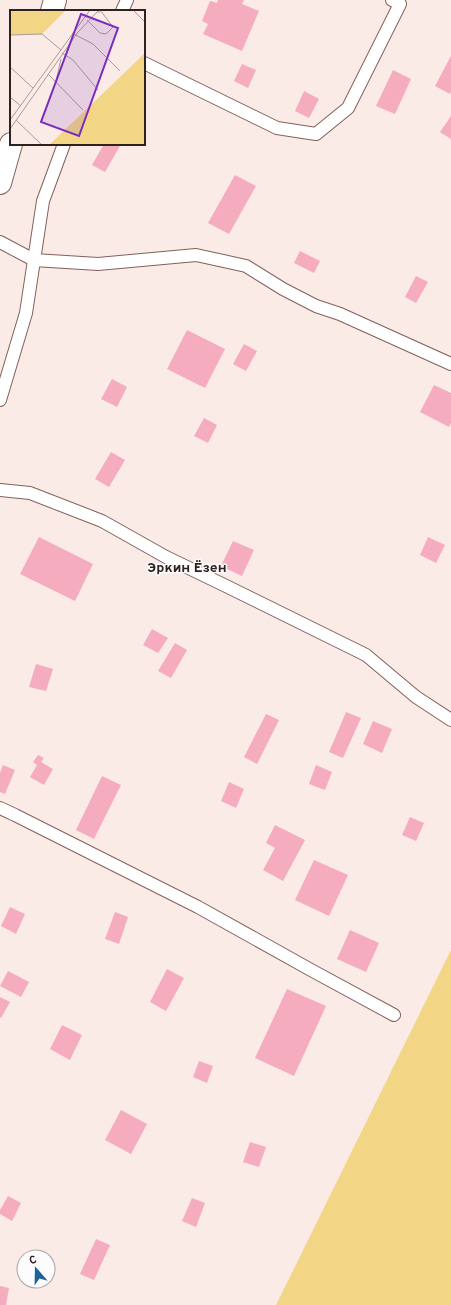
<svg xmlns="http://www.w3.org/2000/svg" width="451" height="1305" viewBox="0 0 451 1305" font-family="Overpass,sans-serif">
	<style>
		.green { fill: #f3d685 }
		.building { fill: #f5acbe }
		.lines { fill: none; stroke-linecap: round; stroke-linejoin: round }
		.service-casing { stroke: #82615a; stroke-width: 14 }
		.tertiary-casing { stroke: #82615a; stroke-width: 24 }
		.service { stroke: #fff; stroke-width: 12 }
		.tertiary { stroke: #fff; stroke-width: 22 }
		.labels { text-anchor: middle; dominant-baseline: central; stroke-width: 3; stroke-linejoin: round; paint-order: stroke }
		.quarter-label { font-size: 14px; font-weight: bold; fill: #2f211f; stroke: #fcfcfc }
		.inset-road { fill: none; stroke: #a99a97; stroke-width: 1 }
		.view { fill: #7b2cbf; fill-opacity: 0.15; stroke: #7b2cbf; stroke-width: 2 }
		.inset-edge { fill: none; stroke: #2f211f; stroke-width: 2 }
	</style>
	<rect width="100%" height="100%" fill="#faebe7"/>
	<path class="green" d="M451 950V1305H276Z"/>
	<path class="building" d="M218 0H244L242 4 259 11 242 51 203 34 208 24 202 21 210 1 217 3Z
		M451 56V91L450 94 435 86Z
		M242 64 256 70 248 88 234 81Z
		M393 70 411 79 395 114 376 106Z
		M304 91 319 99 309 118 295 111Z
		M451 116V139L440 132Z
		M104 144H121L105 172 92 165Z
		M235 175 256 186 229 234 208 223Z
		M300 251 320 261 314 273 294 263Z
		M416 276 428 282 416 303 405 297Z
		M187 330 225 349 205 388 167 369Z
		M244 344 257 351 246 371 233 364Z
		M112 379 127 387 117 407 101 399Z
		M434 385 451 393V423L449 427 420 412Z
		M204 418 217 425 208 443 194 436Z
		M111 452 125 460 109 487 95 479Z
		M39 537 93 564 75 601 20 574Z
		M428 537 445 545 436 563 420 555Z
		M233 541 254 550 242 576 221 566Z
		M152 629 168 638 158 653 143 645Z
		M175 643 187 650 171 678 158 671Z
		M36 664 53 669 46 691 29 687Z
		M346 712 361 718 343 758 329 752Z
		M266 714 279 720 257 764 244 757Z
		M373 721 392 729 382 753 363 744Z
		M38 755 44 758 41 762 53 769 44 785 30 777 37 765 33 762Z
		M3 765 15 770 5 794 0 792V773Z
		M316 765 332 772 325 790 309 784Z
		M102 776 121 785 94 839 76 830Z
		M229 782 244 789 236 808 221 801Z
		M410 817 424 823 416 841 402 835Z
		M275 825 305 840 283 881 263 870 275 848 266 843Z
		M314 860 348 875 329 916 295 900Z
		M10 907 25 914 16 934 1 926Z
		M115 912 128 917 119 944 105 939Z
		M350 930 379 943 366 972 337 959Z
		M167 969 184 978 166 1011 150 1002Z
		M8 971 29 982 21 997 0 986Z
		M287 989 326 1006 294 1076 255 1058Z
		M0 997 10 1002 1 1018 0 1017Z
		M62 1025 82 1035 70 1060 50 1049Z
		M199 1061 213 1066 207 1083 193 1077Z
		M121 1110 147 1124 131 1154 105 1140Z
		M250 1142 266 1147 259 1167 243 1162Z
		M8 1196 21 1203 12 1221 0 1214V1210Z
		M192 1198 205 1203 196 1227 182 1221Z
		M96 1239 110 1245 94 1280 80 1274Z
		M0 1286 9 1288 6 1305H0Z"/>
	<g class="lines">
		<g class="service-casing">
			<path id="service" d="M122 11 127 0
				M144 63 277 128 316 134 348 108 400 4 392 0
				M0 242 34 260 98 264 196 255 246 266 283 289 316 306 340 314 451 364
				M0 400 26 313 43 201 64 144
				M0 490 30 493 102 521 166 557 224 585 366 655 416 697 451 720
				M0 808 15 815 198 907 311 970 394 1015"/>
		</g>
		<g class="tertiary-casing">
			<path id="tertiary" d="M52 11 55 0
				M0 183 11 144"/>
		</g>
		<use href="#service" class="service"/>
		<use href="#tertiary" class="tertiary"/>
	</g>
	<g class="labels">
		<g class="quarter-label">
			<text x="187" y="568">Эркин Ёзен</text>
		</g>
	</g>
	<g transform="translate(10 10)">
		<rect width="135" height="135" fill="#faebe7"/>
		<path d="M0 0H56L32 24 0 25ZM135 43V135H39Z" fill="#f3d685"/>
		<path class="inset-road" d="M123 0 135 12M77 10 90 23 96 24 103 17 90 0M62 23 83 34 110 61M0 25 32 24 51 40M52 43 63 50 88 80M0 57 23 78M38 64 73 100M46 71 51 49M0 87 11 96M0 110 80 0M6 110 32 135M0 119 68 22 87 2H90"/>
		<path class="view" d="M71 4 108 18 69 126 31 112Z"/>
		<rect width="135" height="135" class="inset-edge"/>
	</g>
	<g transform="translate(36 1269) rotate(340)"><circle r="19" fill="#fcfcfc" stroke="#aaa4a4"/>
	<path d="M0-3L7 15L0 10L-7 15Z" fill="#1d6397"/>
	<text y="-6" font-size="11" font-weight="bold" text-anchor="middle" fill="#2f211f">С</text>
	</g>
</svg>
